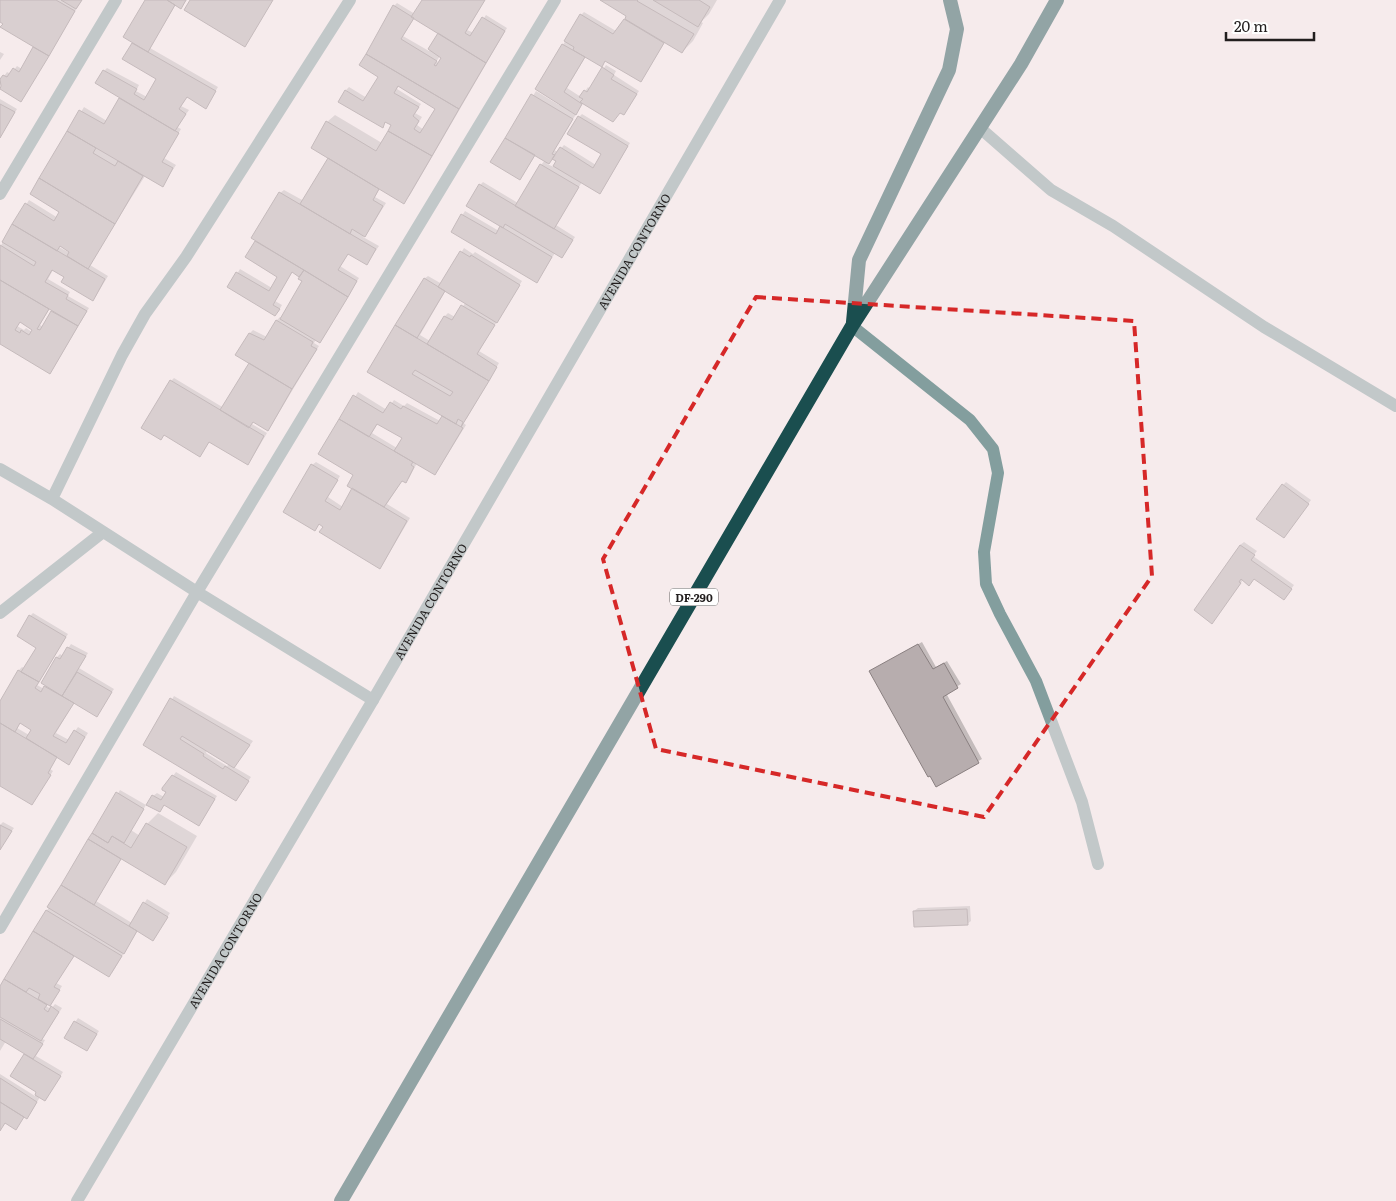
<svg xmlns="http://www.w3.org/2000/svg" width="1396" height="1201" viewBox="0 0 1396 1201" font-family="Literata,serif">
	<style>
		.shadow { fill: #0003; fill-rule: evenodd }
		.building { fill: #b7adae; stroke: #8a8081; fill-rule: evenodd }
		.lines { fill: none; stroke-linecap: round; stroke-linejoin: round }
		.service { stroke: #839e9e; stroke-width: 12 }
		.minor { stroke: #839e9e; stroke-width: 12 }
		.tertiary { stroke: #839e9e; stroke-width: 12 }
		.trunk { stroke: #1a4e4f; stroke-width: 14 }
		.marked { fill: none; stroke: #d62828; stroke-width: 4; stroke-dasharray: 10 6; stroke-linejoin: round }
		.labels { text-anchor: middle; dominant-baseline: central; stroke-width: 5; stroke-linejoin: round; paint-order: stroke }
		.shield { fill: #fff; stroke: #646262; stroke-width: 1 }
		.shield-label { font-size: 11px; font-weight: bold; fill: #221e1e }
		.street-label { font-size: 12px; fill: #221e1e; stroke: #fff }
	</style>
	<rect width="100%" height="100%" fill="#f6ebec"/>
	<path class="shadow" d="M0 0H82L21 100 0 84V82L7 72 11 74 17 66 22 69 35 47 0 21Z
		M146 0H187L181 7 176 4 150 48 218 87 206 107 188 96 181 106 189 110 177 127 181 129 164 158 176 165 162 186 145 176 118 219 90 265 108 276 96 296 93 299 66 277 53 270 48 279 70 292 68 296 89 308 53 369 0 343V247L29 200 58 218 61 212 31 194 84 107 107 121 121 97 104 71 107 68 139 85 136 91 147 97 158 79 124 59 134 42ZM61 245 71 251 70 253 59 247ZM50 308 53 310 43 327 40 325ZM20 321 34 330 32 332 26 328 24 330 17 326Z
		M423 0H485L467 30 474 33 486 15 507 28 410 195 403 202 380 188 375 197 386 203 368 232 363 237 379 246 367 263 349 253 340 266 359 278 323 338 320 342 316 339 314 343 319 346 271 426 268 430 254 421 252 424 267 433 251 460 210 441 200 455 165 434 161 438 171 381 174 378 224 408 250 363 237 355 250 333 253 330 267 337 277 320 280 317 282 318 304 281 293 271 275 301 282 305 278 312 229 287 240 269 272 288 279 276 247 257 257 241 280 193 284 190 304 201 330 158 312 147 327 122 335 115 382 143 392 125 386 121 382 126 346 90 349 87 367 98 380 77 394 6 397 3 415 14ZM415 17 440 33 429 51 403 36ZM440 56 443 57 440 63 436 62ZM399 85 437 108 424 130 417 125 422 117 415 113 421 104 397 89Z
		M603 0H717L709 14 701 22 703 23 693 41 682 52 665 42 641 81 606 60 602 66 586 56 567 88 581 97 588 87 590 89 606 65 616 71 614 75 639 91 624 114 583 103 554 150 558 152 564 145 596 165 603 154 579 117 582 114 630 143 603 189 582 182 556 225 575 237 562 257 555 253 537 281 452 231 465 211 499 231 502 226 480 185 483 182 518 203 541 165 545 160 536 154 523 175 492 161 536 91 559 105 560 104 537 88 581 15 584 12 616 31 626 18 628 15ZM553 158 558 161 554 167 547 164Z
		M0 52 4 54 0 60Z
		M0 99 17 109 0 138Z
		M464 248 473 254 475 252 522 281 479 351 499 363 467 418 462 422 466 425 438 470 435 474 417 463 409 478 405 481 403 479 387 504 410 518 383 564 320 523 315 529 312 465 316 462 340 476 328 497 343 507 354 488 355 475 320 453 358 392 387 410 394 400 404 406 407 403 440 421 444 415 368 372 424 279 428 276 442 284ZM446 290 466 302 455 317 448 313 445 316 430 341 420 335ZM378 423 403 438 397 448 372 433Z
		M1286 482 1311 500 1287 534 1283 485Z
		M1244 542 1257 551 1253 556 1294 585 1284 599 1254 578 1243 580 1215 619 1240 545Z
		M33 613 68 634 37 685 44 689 46 685 42 683 57 657 60 654 63 656 71 644 88 653 79 668 114 689 97 715 74 702 56 733 69 740 78 727 88 733 69 763 57 756 50 769 53 771 32 804 0 784V703L19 670 22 667 25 669 38 647 30 616ZM21 722 33 729 29 735 17 728Z
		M922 642 936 667 947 661 961 684 946 693 982 759 936 785 871 671Z
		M174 696 253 741 234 767 251 777 236 799 145 745ZM207 750 229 764 227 766 209 755 206 753Z
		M176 772 217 796 202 821 165 804 160 811 153 796 157 793 164 797 173 776Z
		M120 790 146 805 131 830 140 836 147 824 158 813 197 836 176 872 165 883 122 858 96 901 132 923 147 899 170 913 153 939 138 930 112 973 75 955 56 983 62 986 53 1001 46 1006 51 1009 55 1004 62 1008 42 1039 45 1040 36 1056 63 1072 48 1096 45 1100 40 1097 30 1114 6 1122 0 1130V1074L35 1096 38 1091 12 1076 26 1053 6 1041 0 1051V988Z
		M3 822 14 828 0 848V825Z
		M970 906 971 921 967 924 914 911 918 908Z
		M78 1018 99 1031 87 1050 65 1037Z"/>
	<path class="building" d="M0 0H56L75 11 49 56 0 27 3 24 0 22Z
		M61 0H82L76 9Z
		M145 0H167L175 5 148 52 123 37Z
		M167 0H186L181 9Z
		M190 0H273L245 47 184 10Z
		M422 0H485L465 33 470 36 482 17 505 31 486 63 411 17Z
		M600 0H638L637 1 694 34 682 53 625 19 626 16Z
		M653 0H699L710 7 698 27Z
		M393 5 414 18 401 39 437 61 434 65 436 66 441 58 428 49 438 33 486 63 459 109 366 54Z
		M580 14 613 34 624 19 664 43 641 82 605 61 602 67 573 50 574 47 564 41Z
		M132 43 216 91 206 109 187 97 179 109 186 114 175 131 95 83 103 70 137 89 134 94 144 100 156 79 122 59Z
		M562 44 585 57 564 92 582 104 576 115 535 89Z
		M33 47 49 56 21 102 0 89 1 86 0 79 3 75 7 77 13 68 19 72Z
		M366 54 459 109 432 156 388 131 391 125 385 122 383 128 338 102 345 90 363 101 378 77 359 65ZM398 86 435 109 420 133 414 129 419 121 413 116 419 107 394 93Z
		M602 67 614 75 611 79 637 94 624 115 620 113 613 122 580 102 583 99 579 97 584 90 587 92Z
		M531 94 573 119 552 154 555 155 549 164 505 138Z
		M119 98 179 133 162 162 173 168 163 187 67 131 79 110 104 124Z
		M0 104 15 112 0 138Z
		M578 116 628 146 600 194 553 166 556 161 552 159 560 147 593 168 601 154 567 134Z
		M326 121 376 151 388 131 432 156 404 204 311 148Z
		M67 131 96 148 93 153 115 166 118 161 143 176 115 224 39 178Z
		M505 138 535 155 520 180 490 162Z
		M328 158 379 189 373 200 383 206 365 237 352 229 350 234 300 204Z
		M540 164 579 187 554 229 515 206Z
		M39 178 115 224 88 269 67 256 69 252 60 246 57 251 12 224 25 203 54 221 59 212 30 194Z
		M479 184 573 240 562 258 505 224 503 228 466 206Z
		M279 192 376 249 367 265 348 254 338 270 357 281 348 297 251 238Z
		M461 214 496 234 500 226 552 257 537 283 451 232Z
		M12 224 105 279 93 301 61 282 64 277 52 270 45 282 68 295 66 299 87 311 78 326 0 280V245L34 266 36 262 2 242Z
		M255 241 304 270 299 277 292 272 273 305 280 309 275 316 227 287 236 272 269 291 277 277 245 257Z
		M460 251 470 257 471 255 520 285 497 323 438 287Z
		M304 270 348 297 320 343 280 319 302 281 298 279Z
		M424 278 445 291 417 338 395 325Z
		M0 280 49 309 37 329 40 330 51 311 78 326 50 374 0 344ZM20 322 32 330 29 335 21 330 20 333 15 330Z
		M461 305 495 325 477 354 497 367 489 381 427 344 444 316 452 320Z
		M276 320 313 342 311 346 317 349 292 389 235 355 249 333 264 340Z
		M395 325 489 381 461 427 463 422 458 419 456 424 367 372ZM415 370 453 392 450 396 412 374Z
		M249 363 292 389 268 431 253 422 249 428 220 410Z
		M170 380 264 436 248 465 209 442 200 457 164 435 161 440 141 428Z
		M353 395 383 413 390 402 401 409 403 406 437 424 442 416 463 428 435 475 394 451 402 438 377 424 369 437 339 419Z
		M339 419 413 462 411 465 414 467 406 483 402 481 384 507 347 486 353 475 318 454Z
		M311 464 338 480 325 501 340 510 352 488 407 521 380 569 319 532 323 527 319 524 315 531 283 512Z
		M1282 484 1309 504 1284 538 1256 519Z
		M1240 545 1255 555 1251 560 1292 589 1284 600 1254 579 1249 586 1241 579 1239 582 1241 583 1212 624 1194 610Z
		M29 615 66 637 39 682 21 672 36 648 17 636Z
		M918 644 933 669 944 663 958 688 943 697 979 763 936 787 930 776 928 777 869 671Z
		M67 647 86 656 62 696 41 683 56 657 60 659Z
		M18 670 39 682 35 688 41 692 44 686 74 703 53 736 66 743 74 730 85 737 69 765 26 738 31 730 20 723 15 732 0 723V701Z
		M77 672 112 692 97 717 62 696Z
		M170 698 250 745 234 768 182 736 180 739 204 754 203 756 206 758 223 769 225 766 249 781 236 801 143 745Z
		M0 723 57 757 48 773 51 775 32 805 0 786Z
		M172 775 215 799 199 826 164 805 160 812 146 805 152 795 161 800 166 792 162 790V788Z
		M116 792 144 809 124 843 112 836 108 843 92 833Z
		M146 823 187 847 165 885 88 839 92 833 108 843 112 836 131 848Z
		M0 825 12 831 0 850Z
		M88 839 121 859 94 905 61 885Z
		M61 885 137 931 124 954 47 907Z
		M143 902 168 917 153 941 129 926Z
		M967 909 968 925 914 927 913 911Z
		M46 910 122 956 109 977 33 931Z
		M33 931 74 956 54 987 60 990 50 1006 38 999 40 994 29 988 26 992 4 979Z
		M4 979 47 1005 44 1009 48 1012 51 1006 59 1012 41 1041 0 1017V986Z
		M0 1019 43 1044 33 1059 0 1039Z
		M74 1021 97 1034 87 1051 64 1038Z
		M24 1054 61 1076 45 1101 35 1095 36 1092 10 1076Z
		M0 1078 37 1102 27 1119 0 1102Z
		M0 1102 24 1117 16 1130 5 1123 0 1131Z"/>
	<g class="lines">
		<path class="service" d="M980 128 1051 190 1113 226 1264 327 1396 406
			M852 326 970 420 993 449 998 473 984 552 986 584 1000 614 1036 681 1082 802 1098 864"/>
		<path class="minor" d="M0 194 116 0
			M0 469 52 499 197 592 373 700
			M52 499 122 355 145 314 186 257 350 0
			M0 613 103 532
			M0 928 197 592 555 0"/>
		<path class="tertiary" id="s1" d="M77 1201 373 700 780 0"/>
		<path class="trunk" d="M853 322 859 260 949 70 957 29 950 0
			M341 1201 852 326 1021 64 1057 0"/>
	</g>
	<path d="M0 0H1396V1201H0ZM756 297 1134 321 1152 576 984 817 656 749 603 559Z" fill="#f6ebec" fill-opacity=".55" fill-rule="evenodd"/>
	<path class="marked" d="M756 297 1134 321 1152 576 984 817 656 749 603 559Z"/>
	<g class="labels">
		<rect class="shield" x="670" y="588.5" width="48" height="17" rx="4"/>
		<g class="shield-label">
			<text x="694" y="597">DF-290</text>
		</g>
		<g class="street-label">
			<text stroke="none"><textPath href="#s1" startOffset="1101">AVENIDA CONTORNO</textPath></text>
			<text stroke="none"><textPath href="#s1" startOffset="696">AVENIDA CONTORNO</textPath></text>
			<text stroke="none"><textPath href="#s1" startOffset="291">AVENIDA CONTORNO</textPath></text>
		</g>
	</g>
	<path d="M1226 32v8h88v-8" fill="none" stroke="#221e1e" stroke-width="2.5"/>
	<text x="1234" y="32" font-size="15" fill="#221e1e" stroke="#ffffff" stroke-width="4" paint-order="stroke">20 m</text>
</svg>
